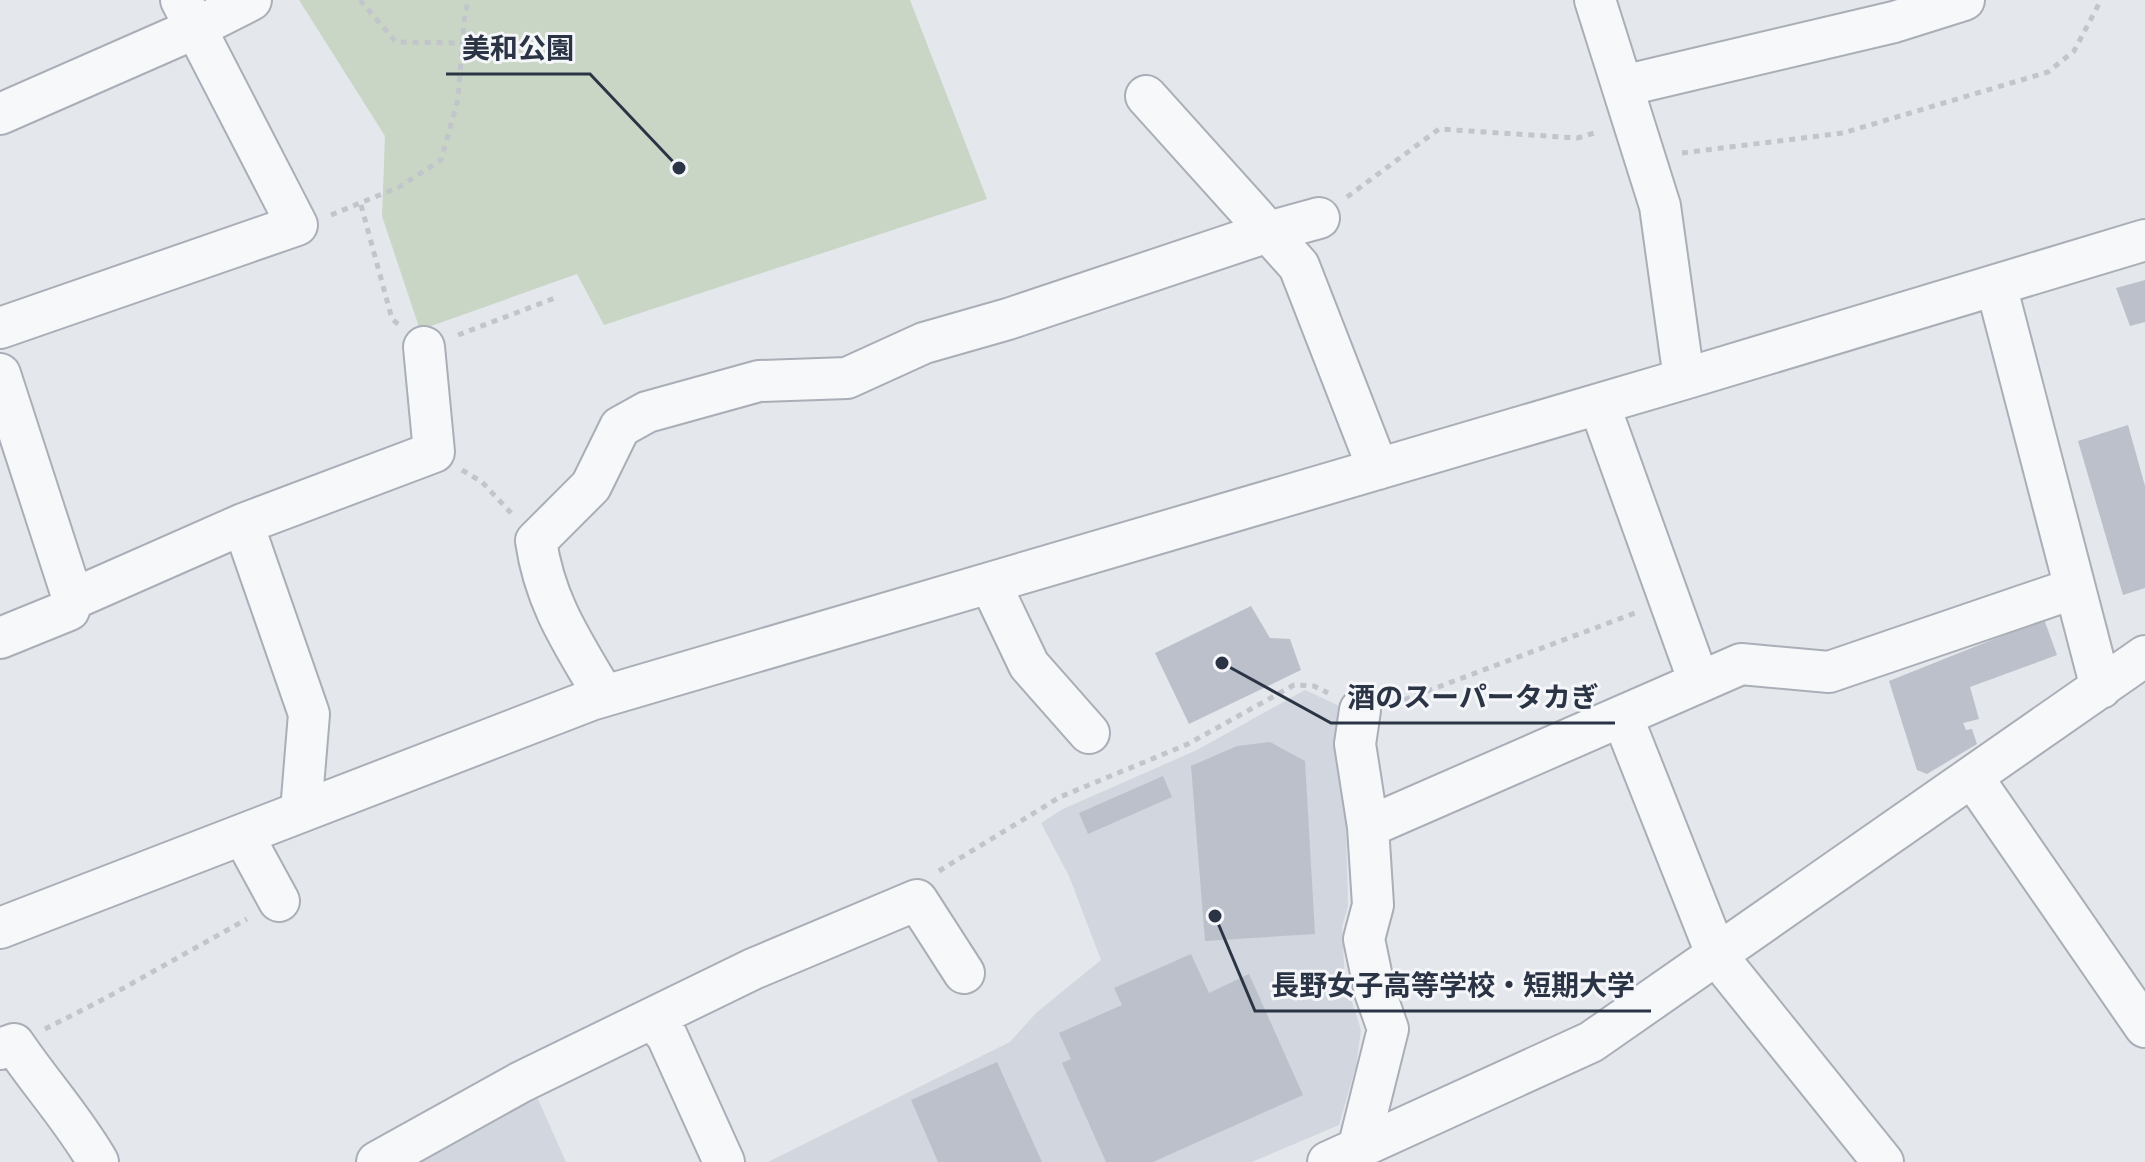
<svg xmlns="http://www.w3.org/2000/svg" width="2145" height="1162" viewBox="0 0 2145 1162" font-family="'PT Sans','Noto Sans JP',sans-serif">
	<style>
		.built { fill: #d2d6de }
		.green { fill: #c9d6c5 }
		.building { fill: #bbc0ca }
		.lines { fill: none; stroke-linecap: round; stroke-linejoin: round }
		.minor-casing { stroke: #a9aeb7; stroke-width: 44 }
		.path { stroke: #c2c5cb; stroke-width: 5; stroke-dasharray: 6 6; stroke-linecap: butt }
		.minor { stroke: #f7f8fa; stroke-width: 40 }
		.leader { fill: none; stroke: #2b3445; stroke-width: 3 }
		.callout-dot { fill: #2b3445; stroke: #f4f6f9; stroke-width: 3 }
		.callout-label { font-size: 28px; text-anchor: middle; font-weight: bold; fill: #2b3445; stroke: #f4f6f9; stroke-width: 6; stroke-linejoin: round; paint-order: stroke }
	</style>
	<rect width="100%" height="100%" fill="#e4e7ec"/>
	<path class="built" d="M1305 690 1350 711 1357 820 1346 825 1348 906 1342 927 1345 980 1361 1030 1356 1066 1339 1125 1252 1162H768L1010 1042 1036 1013 1101 960 1069 876 1041 823 1063 809 1197 750Z
		M533 1088 566 1162H402Z"/>
	<path class="green" d="M299 0H910L987 199 604 325 577 274 420 330 382 216 385 136Z"/>
	<path class="building" d="M2145 280V322L2130 326 2116 288Z
		M2128 425 2145 486V588L2123 595 2078 441Z
		M1251 606 1270 638 1290 639 1301 670 1189 724 1155 653Z
		M2044 619 2057 655 1970 687 1979 719 1963 723 1966 730 1972 729 1977 744 1927 774 1917 770 1889 681Z
		M1270 742 1305 761 1315 934 1205 941 1191 766 1237 746Z
		M1163 776 1172 797 1088 834 1079 813Z
		M1191 954 1209 993 1249 974 1303 1095 1153 1162H1106L1062 1063 1071 1059 1059 1033 1122 1005 1114 988Z
		M997 1062 1042 1162H938L911 1100Z"/>
	<g class="lines">
		<g class="minor-casing">
			<path id="minor" d="M1595 0 1660 206 1684 379
				M1623 86 1894 22 1964 0
				M1146 96 1299 266 1378 469
				M0 114 196 28 251 0
				M1996 285 2101 688
				M0 328 297 225 181 0
				M0 374 73 599 69 610 0 638
				M1599 404 1699 682
				M243 524 434 452 424 347
				M990 583 1029 665 1089 733
				M73 599 243 524 309 714 301 811
				M604 696C573 643 545 603 536 541L591 486 620 427 647 412 759 381 847 378 924 343 1008 319 1268 232 1319 218
				M1622 716 1717 956 1883 1162
				M1973 778 2145 1027
				M1368 827 1741 664 1829 672 2075 588
				M243 835 279 901
				M0 928 591 700 1684 379 2145 240
				M652 1018 667 1036 724 1162
				M0 1049 14 1044C41 1084 74 1120 98 1162
				M1358 1149 1388 1029 1375 992 1364 939 1373 905 1368 827 1355 744 1360 710
				M377 1162 521 1082 753 969 917 900 964 973
				M1328 1162 1591 1042 2145 656"/>
		</g>
		<path class="path" d="M360 0 396 42 463 43
			M1682 153 1843 133 2048 72 2074 51 2101 0
			M1347 197 1439 129 1577 138 1598 132
			M361 205 392 319 399 325
			M331 215 399 187 441 160 458 99 465 12 469 0
			M458 335 555 298
			M462 470 482 482 511 513
			M1393 704 1635 613
			M939 871 1060 797 1188 744 1294 685 1314 686 1328 693
			M45 1029 104 999 247 919"/>
		<use href="#minor" class="minor"/>
	</g>
	<path class="leader" d="M679 168L590 74H446M1222 663L1331 723H1615M1215 916L1255 1011H1651"/>
	<g class="callout-dot">
		<circle cx="679" cy="168" r="8"/>
		<circle cx="1222" cy="663" r="8"/>
		<circle cx="1215" cy="916" r="8"/>
	</g>
	<g class="callout-label">
		<text x="518" y="58">美和公園</text>
		<text x="1473" y="707">酒のスーパータカぎ</text>
		<text x="1453" y="995">長野女子高等学校・短期大学</text>
	</g>
</svg>
